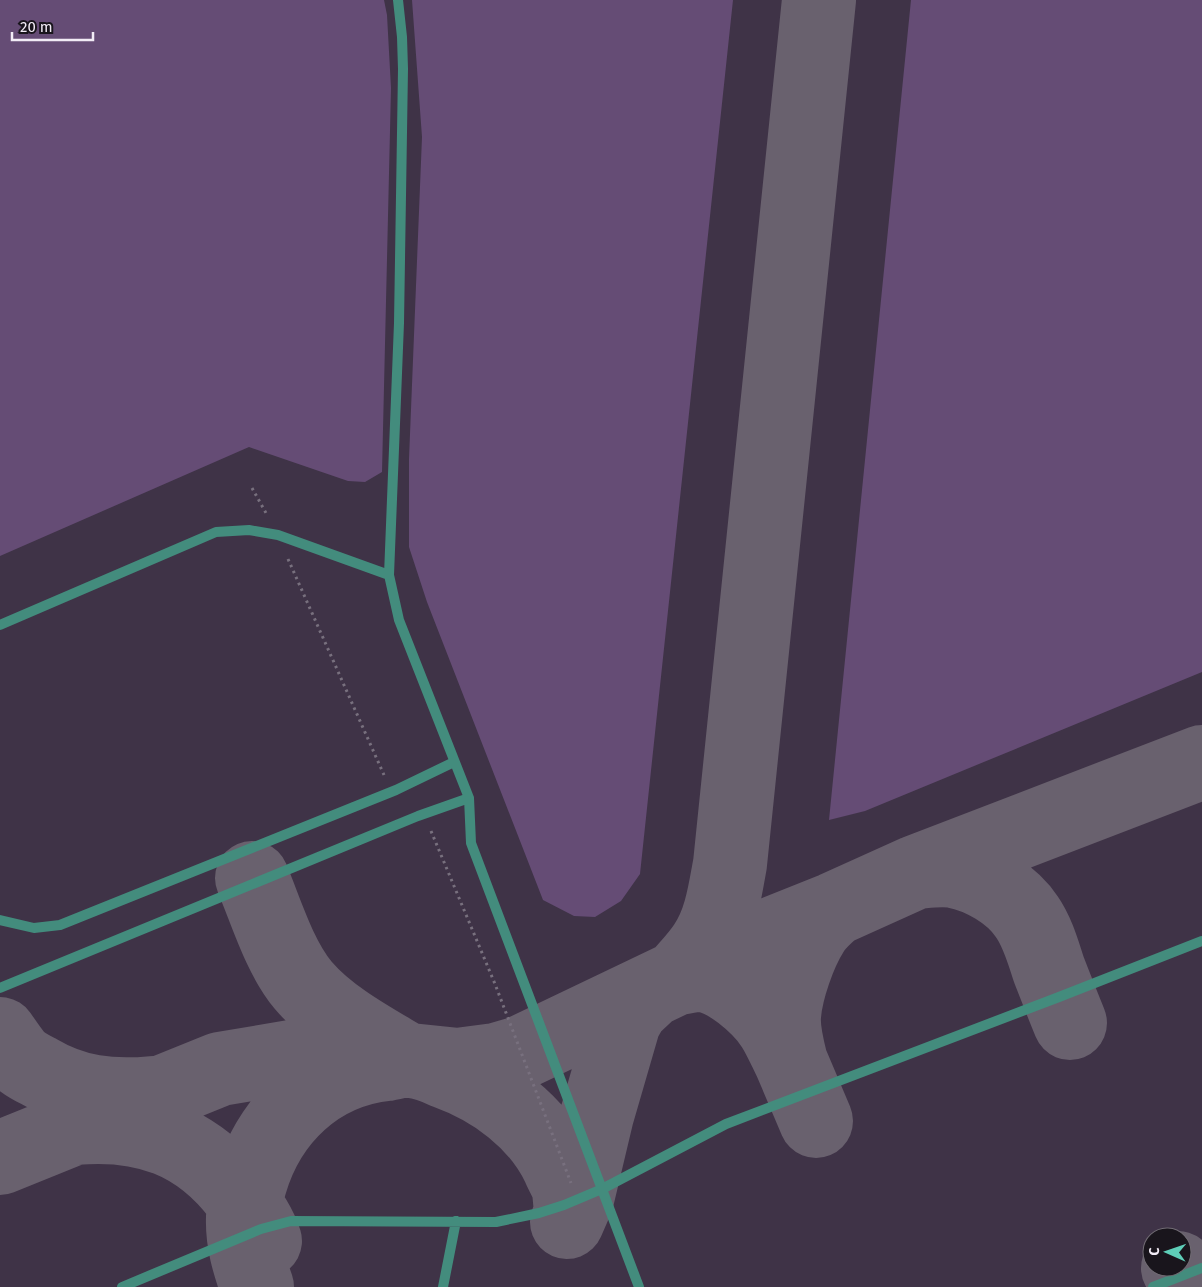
<svg xmlns="http://www.w3.org/2000/svg" width="1202" height="1287" viewBox="0 0 1202 1287" font-family="'Fira Sans',sans-serif">
	<style>
		.built { fill: #3f3347; fill-rule: evenodd }
		.green { fill: #654c75 }
		.lines { fill: none; stroke-linecap: round; stroke-linejoin: round }
		.taxiway { stroke: #69616e; stroke-width: 74 }
		.path { stroke: #78707e; stroke-width: 3; stroke-dasharray: 2.5 4; stroke-linecap: butt }
		.lane { stroke: #438c7d; stroke-width: 10 }
	</style>
	<rect width="100%" height="100%" fill="#342b3a"/>
	<path class="built" d="M0 0H1202V1287H0ZM1152 1237H1182V1267H1152Z"/>
	<path class="green" d="M0 0H384L387 15 391 88 382 472 365 482 348 481 249 447 0 556Z
		M412 0H733L640 874 621 901 595 917 574 916 543 900 427 602 409 547V459L422 137Z
		M911 0H1202V672L865 811 829 820Z"/>
	<g class="lines">
		<path class="taxiway" d="M916 872C928 871 941 869 954 871 981 876 1012 894 1027 917 1038 933 1043 952 1049 970 1056 988 1063 1006 1070 1023
			M252 878C266 911 279 956 303 985 330 1017 374 1040 409 1061
			M678 978C687 967 697 957 705 945 721 922 725 891 730 864L819 0
			M678 978C685 977 694 975 701 975 725 976 760 1007 773 1027 780 1038 785 1050 791 1062 787 1046 783 1031 784 1016 786 990 799 953 813 931 819 922 826 916 834 909
			M775 1014 791 1062 816 1121
			M0 1034C5 1041 10 1049 16 1056 21 1062 30 1067 38 1071 75 1093 111 1097 153 1093
			M75 1128C144 1122 198 1141 240 1197 250 1211 260 1225 265 1241
			M0 1158 220 1069 297 1056 362 1055 458 1065 496 1060 520 1053 754 941 834 909 916 872 1202 762
			M567 1222 577 1199 597 1115 624 1022 632 1008 648 993
			M1178 1268 1188 1287
			M257 1287C249 1264 242 1242 243 1217 244 1205 247 1195 250 1184 269 1119 319 1071 387 1064 394 1063 402 1060 410 1061 422 1062 435 1067 446 1072 493 1089 537 1121 559 1167 562 1175 568 1183 569 1191 570 1198 570 1204 571 1210"/>
		<path class="path" d="M252 488 266 513
			M288 559 384 775
			M431 831 495 984 571 1183"/>
		<path class="lane" d="M398 0 402 37 403 69 399 323 389 575 399 620 469 798 471 843 639 1287
			M0 625 216 532 249 530 278 535 389 575
			M0 920 34 928 60 925 396 790 454 762
			M0 988 418 816 469 798
			M122 1287 261 1229 291 1221 496 1222 539 1213 564 1205 602 1189 726 1124 1059 997 1202 941
			M443 1287 456 1221
			M1153 1287 1202 1268"/>
	</g>
	<g transform="translate(1167 1252) rotate(272)"><circle r="24" fill="#19151c" stroke="#706b73"/>
	<path d="M0-4L9 19L0 12L-9 19Z" fill="#5eceb8"/>
	<text y="-8" font-size="14" font-weight="bold" text-anchor="middle" fill="#f2ecf6">С</text>
	</g>
	<path d="M12 32v8h81v-8" fill="none" stroke="#f2ecf6" stroke-width="2.5"/>
	<text x="20" y="32" font-size="15" fill="#f2ecf6" stroke="#19151c" stroke-width="4" paint-order="stroke">20 m</text>
</svg>
